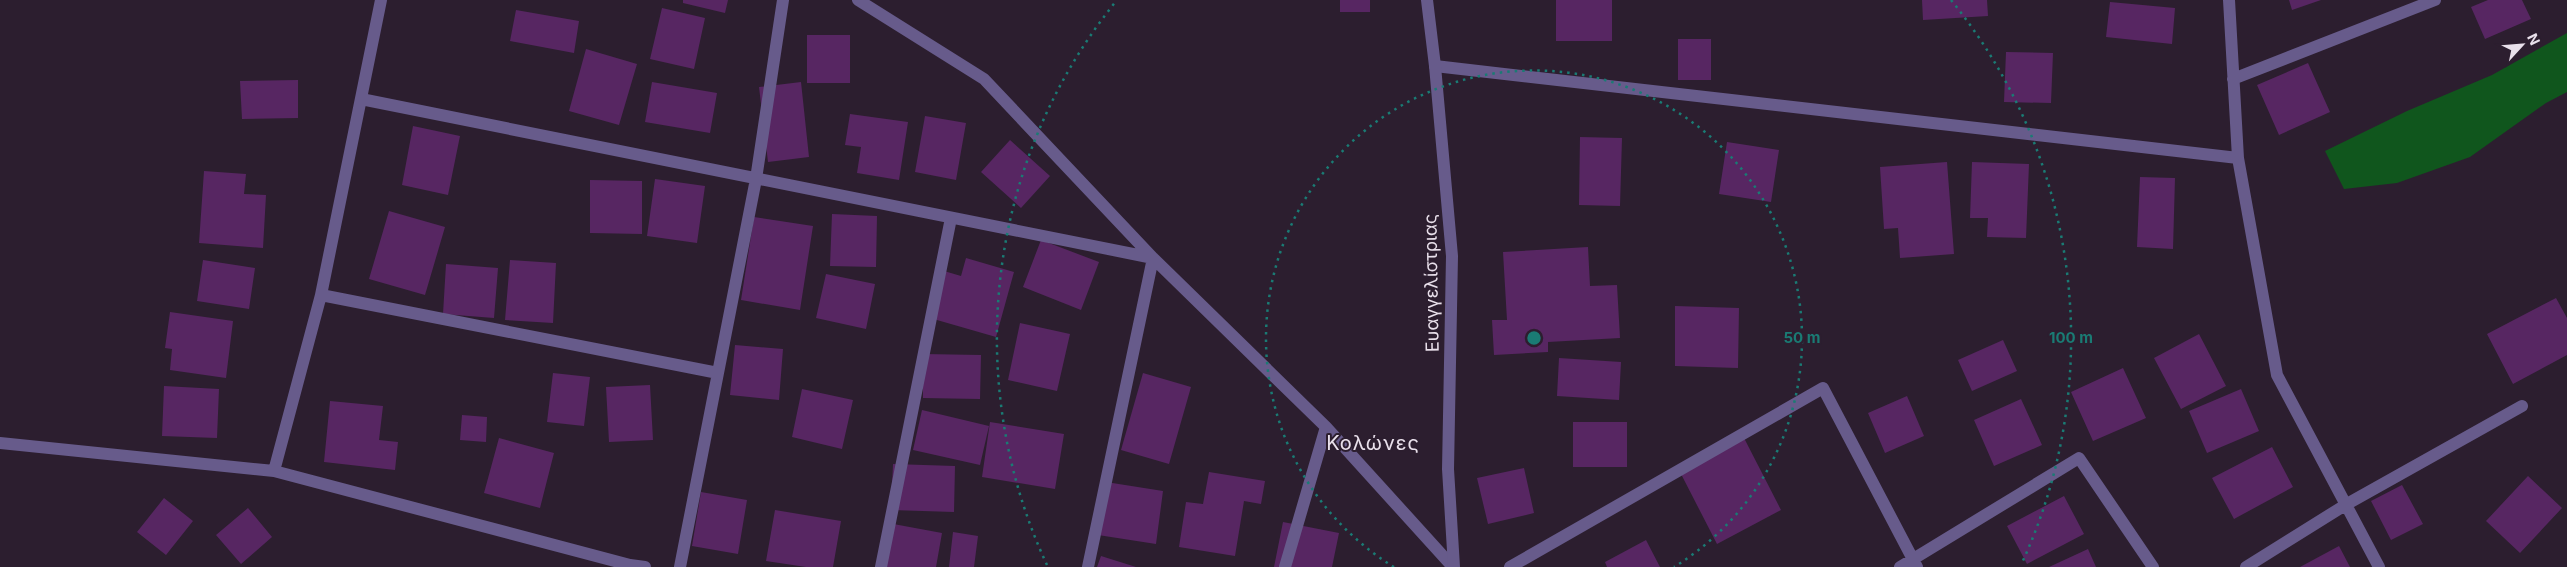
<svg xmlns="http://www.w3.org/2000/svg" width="2567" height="567" viewBox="0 0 2567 567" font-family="Inter,sans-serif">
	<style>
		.forest { fill: #10561d }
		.building { fill: #572662 }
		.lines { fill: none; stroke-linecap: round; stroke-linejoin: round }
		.minor { stroke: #675b8b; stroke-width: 12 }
		.tertiary { stroke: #675b8b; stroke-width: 12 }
		.ring { fill: none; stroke: #1a7b74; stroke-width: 2.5; stroke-dasharray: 2.5 5 }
		.labels { text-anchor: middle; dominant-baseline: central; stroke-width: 4; stroke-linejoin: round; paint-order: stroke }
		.street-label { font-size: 18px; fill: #e9e0eb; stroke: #2c1e2f }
		.quarter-label { font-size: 20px; letter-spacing: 1px; fill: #e9e0eb; stroke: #2c1e2f }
		.centre { fill: #1a7b74; stroke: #2c1e2f; stroke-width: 2.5 }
		.ring-label { font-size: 15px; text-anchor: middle; font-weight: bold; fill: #1a7b74; stroke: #2c1e2f; stroke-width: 4; stroke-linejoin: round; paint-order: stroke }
	</style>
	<rect width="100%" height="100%" fill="#2c1e2f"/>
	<path class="forest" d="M2567 33V92L2546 103 2470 157 2397 183 2344 189 2325 151 2407 111 2492 75Z"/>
	<path class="building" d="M683 0H728L725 13 683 3Z
		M1340 0H1370V12H1340Z
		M1556 0H1612V41H1556Z
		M1922 0H1987L1988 16 1923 20Z
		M2289 0H2321L2292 10Z
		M2488 0H2522L2531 19 2485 39 2471 7Z
		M2110 2 2175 8 2172 44 2106 37Z
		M662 8 705 18 694 69 650 59Z
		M516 10 579 21 574 53 510 41Z
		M807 35H850V83H807Z
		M1678 39H1711V80H1678Z
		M586 49 637 64 619 125 569 111Z
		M2006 52 2053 53 2051 103 2004 102Z
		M2308 63 2330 112 2279 135 2257 85Z
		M298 80V118L242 119 240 81Z
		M652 82 717 93 710 133 645 122Z
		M801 82 809 157 768 162 759 87Z
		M850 114 908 122 899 180 857 173 861 147 845 145Z
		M925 116 966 123 956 180 915 172Z
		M413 126 460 136 448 195 402 185Z
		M1580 137 1622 138 1620 206 1579 205Z
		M1010 140 1050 176 1021 208 981 172Z
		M1727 142 1779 150 1771 202 1719 194Z
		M1947 162 1954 254 1900 258 1898 228 1884 229 1880 167Z
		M1972 162 2029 164 2026 238 1987 237 1988 218H1970Z
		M204 171 246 174 244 194 266 195 263 248 199 243Z
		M2140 177 2175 178 2173 249 2137 247Z
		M655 179 705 186 697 243 647 236Z
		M590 180 642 181V234L590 233Z
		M389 211 445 227 425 295 369 279Z
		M832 214 877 216 876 267 830 266Z
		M754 217 813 226 800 310 741 300Z
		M1041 240 1099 262 1081 310 1023 287Z
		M1588 247 1590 286 1617 285 1620 338 1548 342V352L1494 355 1492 320H1507L1503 252Z
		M966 258 1014 272 996 337 930 318 944 271 961 276Z
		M203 260 255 268 249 309 197 301Z
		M510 260 556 263 553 323 505 320Z
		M446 264 498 268 494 318 443 314Z
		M826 274 875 284 866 329 816 318Z
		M2556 298 2567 318V355L2513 384 2487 334Z
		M1675 306 1739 308 1738 368 1675 366Z
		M170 312 233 321 226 378 170 370 172 349 165 348Z
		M1020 323 1070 334 1057 391 1008 380Z
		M2199 334 2226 386 2181 409 2154 358Z
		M2003 340 2017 371 1972 391 1958 360Z
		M735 345 783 349 779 400 730 395Z
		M923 354 981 355 980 399 923 398Z
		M1559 358 1621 362 1619 400 1557 396Z
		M2123 368 2146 418 2093 441 2071 392Z
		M553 373 590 377 584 426 547 422Z
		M1143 373 1191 387 1169 464 1121 450Z
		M650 385 653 440 609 442 606 387Z
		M164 386 219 389 217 438 162 436Z
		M802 389 853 400 842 449 792 437Z
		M2241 389 2259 431 2207 453 2189 411Z
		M1907 396 1924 436 1885 453 1868 413Z
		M2021 399 2042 445 1994 466 1974 420Z
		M330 401 383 406 379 440 398 442 395 470 324 462Z
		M922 410 989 426 980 465 913 450Z
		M462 415 487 417 486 442 460 440Z
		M990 422 1064 434 1055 489 982 477Z
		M1573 422H1627V467H1573Z
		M499 438 554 453 540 508 484 493Z
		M1744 438 1781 510 1717 544 1680 472Z
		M2272 447 2293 487 2234 519 2212 478Z
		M893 464 955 466 954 512 891 510Z
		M1524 468 1534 513 1488 524 1477 478Z
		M1209 472 1265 481 1261 504 1244 501 1235 556 1179 547 1186 502 1203 504Z
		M2528 476 2562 508 2520 553 2486 521Z
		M1106 482 1163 491 1156 544 1098 535Z
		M2402 485 2423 524 2391 540 2371 501Z
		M701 492 747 500 738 554 692 546Z
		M2064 496 2084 534 2027 564 2007 526Z
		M164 498 193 521 166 555 137 532Z
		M248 508 272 537 241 564 216 535Z
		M775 510 841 521 833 567H806L766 561Z
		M1283 522 1339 533 1332 567H1274Z
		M888 523 942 533 936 567H880Z
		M953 532 978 536 974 567H949Z
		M1646 540 1660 567H1607L1605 562Z
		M2339 546 2350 567H2300Z
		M2088 549 2096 567H2049Z
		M1101 556 1136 567H1097Z"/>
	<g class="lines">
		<path class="minor" d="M858 0 984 79 1153 258 1326 427 1453 567
			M2229 0 2238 158 2277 375 2379 567
			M1435 66 2238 158
			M2233 79 2435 0
			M361 99 1153 258 1088 567
			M321 295 718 373
			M0 443 274 471 630 565 645 567
			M274 471 321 295 381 0
			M680 567 756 179 783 0
			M881 567 951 218
			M1285 567 1326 427
			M1510 567 1823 388 1917 567
			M1900 567 2079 458 2153 567
			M2246 567 2347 504 2522 406"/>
		<path class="tertiary" d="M1427 0 1435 66 1452 256 1448 469 1454 567"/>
	</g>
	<g class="ring">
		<path d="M1394 567A268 268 0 1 1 1674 567"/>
		<path d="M1047 565A537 537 0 0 1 1117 0M1951 0A537 537 0 0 1 2021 565"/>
	</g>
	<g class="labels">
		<g class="street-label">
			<text transform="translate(1431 283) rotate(-91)">Ευαγγελίστριας</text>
		</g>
		<g class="quarter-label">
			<text x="1373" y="443">Κολώνες</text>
		</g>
	</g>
	<circle cx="1534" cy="338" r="8" class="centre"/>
	<g class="ring-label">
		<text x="1802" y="343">50 m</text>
		<text x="2071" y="343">100 m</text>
	</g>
	<g transform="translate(2522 45) rotate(64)" stroke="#2c1e2f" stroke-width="4" paint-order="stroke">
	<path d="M0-4L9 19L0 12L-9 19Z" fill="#e9e0eb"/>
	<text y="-8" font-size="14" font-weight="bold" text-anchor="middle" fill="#e9e0eb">N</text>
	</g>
</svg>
